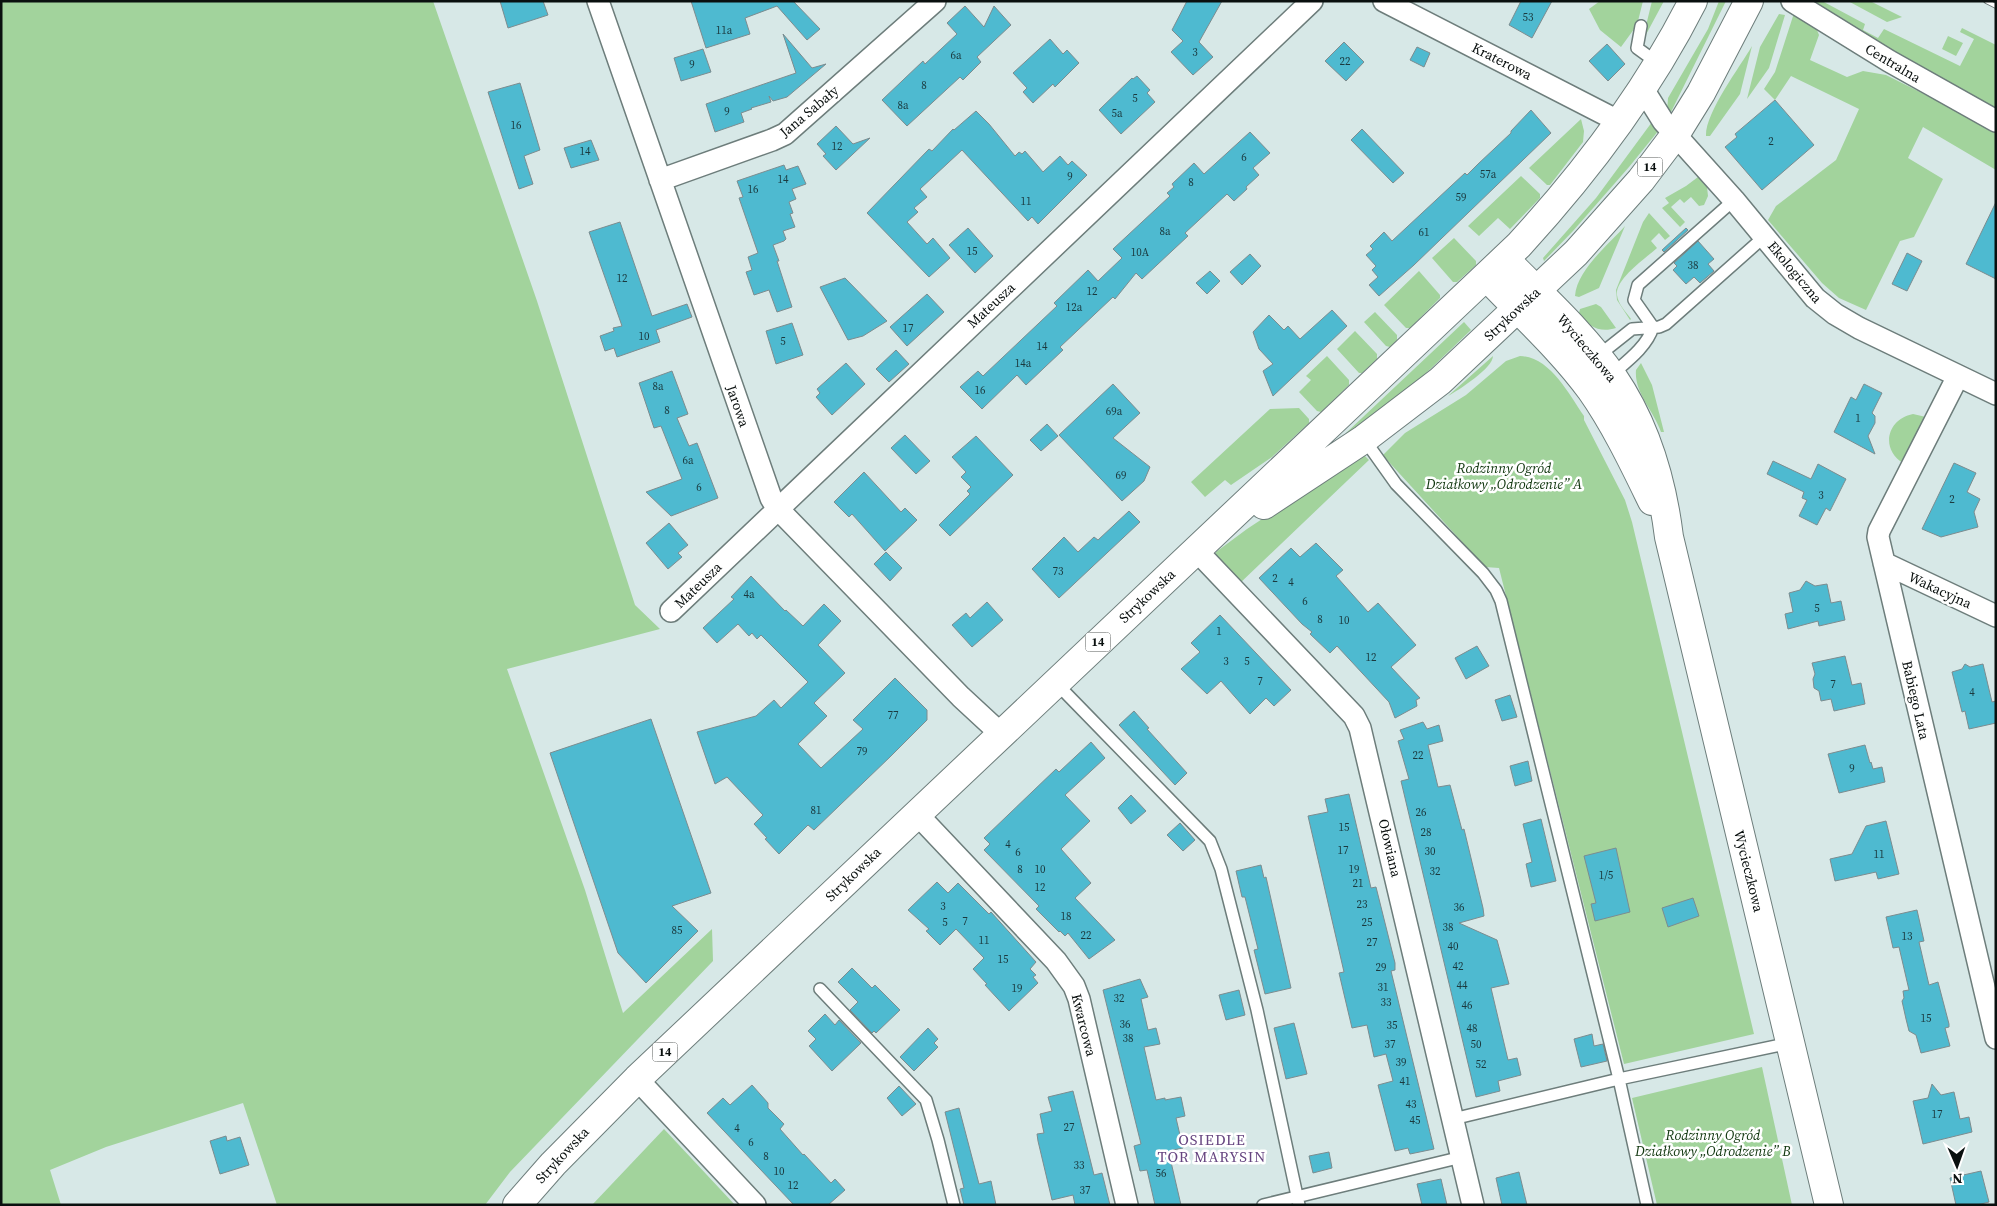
<svg xmlns="http://www.w3.org/2000/svg" width="1997" height="1206" viewBox="0 0 1997 1206" font-family="'Source Serif 4',serif">
	<style>
		.green { fill: #a2d39c }
		.building { fill: #4ebad0; stroke: #7c8c8f }
		.lines { fill: none; stroke-linecap: round; stroke-linejoin: round }
		.service-casing { stroke: #6d7d7b; stroke-width: 14 }
		.minor-casing { stroke: #6d7d7b; stroke-width: 24 }
		.tertiary-casing { stroke: #6d7d7b; stroke-width: 30 }
		.primary-casing { stroke: #6d7d7b; stroke-width: 30 }
		.service { stroke: #fff; stroke-width: 11 }
		.minor { stroke: #fff; stroke-width: 21 }
		.tertiary { stroke: #fff; stroke-width: 28 }
		.primary { stroke: #fff; stroke-width: 28 }
		.rail-casing { stroke: #65706f; stroke-width: 5.5 }
		.rail { stroke: #fff; stroke-width: 4; stroke-dasharray: 11; stroke-linecap: butt }
		.labels { text-anchor: middle; dominant-baseline: central; stroke-width: 5; stroke-linejoin: round; paint-order: stroke }
		.number-label { font-size: 11px; fill: #1b3a3f }
		.shield { fill: #fff; stroke: #545857; stroke-width: 1 }
		.shield-label { font-size: 12px; font-weight: bold; fill: #0a100f }
		.street-label { font-size: 14px; fill: #0a100f; stroke: #fff }
		.park-label { font-size: 14px; font-style: italic; fill: #10360e; stroke: #fff }
		.neighbourhood-label { font-size: 15px; letter-spacing: 1px; fill: #664580; stroke: #fff }
	</style>
	<rect width="100%" height="100%" fill="#d7e8e7"/>
	<path class="green" d="M1 1H433L537 301 635 605 660 629 507 669 585 890 623 1013 712 929 713 961 510 1172 485 1205H277L243 1103 106 1147 50 1170 61 1205H1Z
		M1600 1H1643L1637 25 1621 47 1600 30 1589 9Z
		M1652 1H1664L1642 42Z
		M1719 1H1726L1670 114 1667 112 1668 98 1708 29Z
		M1805 1H1822L1865 24 1863 30 1878 38 1884 29 1960 66 1974 39 1960 32 1962 28 1996 45V110Z
		M1848 1H1870L1902 17 1887 22Z
		M1795 10 1815 25 1819 35 1810 60 1847 77 1863 71 1886 75 1996 130V170L1923 127 1908 158 1943 179 1914 237 1900 241 1866 310 1839 298 1822 283 1768 220 1776 206 1836 160 1859 109 1791 76 1775 100 1764 89 1775 72Z
		M1779 14 1785 15 1769 68 1747 99 1760 47Z
		M1948 36 1963 43 1956 56 1942 49Z
		M1752 46 1740 94 1710 136H1706C1705 113 1740 67 1752 46Z
		M1581 119 1584 131 1583 142 1550 185H1547L1529 168Z
		M1652 122 1659 130 1629 167 1573 231 1544 261 1543 258 1596 198Z
		M1521 176 1540 194V198L1510 229 1498 218 1479 236 1468 226Z
		M1698 177 1707 187 1708 196 1704 205 1699 206 1691 197 1684 203 1680 199 1671 207 1685 222 1680 227 1662 208 1669 203 1665 198 1686 186Z
		M1649 213 1670 236 1665 240 1659 233 1651 241 1657 248C1646 258 1615 279 1617 295 1618 304 1626 312 1631 319L1630 320 1617 300 1616 290 1643 222Z
		M1625 226 1599 288 1579 297 1575 296C1577 270 1608 245 1625 226Z
		M1454 238 1476 261V265L1457 282H1453L1432 258Z
		M1419 271 1440 295V298L1410 328H1406L1384 305Z
		M1596 304 1601 307 1616 328C1600 333 1588 327 1579 313L1580 309Z
		M1375 312 1397 335V340L1390 347 1386 346 1364 322Z
		M1464 322 1471 330 1399 399 1346 436V433Z
		M1355 331 1377 354V359L1362 373H1359L1337 349Z
		M1327 356 1349 380V385L1321 412 1317 411 1299 392 1311 380 1306 376Z
		M1493 356C1493 368 1459 390 1448 396Z
		M1520 356C1550 357 1568 393 1584 416V420L1625 500 1632 522 1754 1034 1624 1064 1499 568 1485 567 1388 461 1382 456 1405 433 1466 395 1506 361Z
		M1641 363 1652 385 1664 432H1661C1654 411 1634 393 1636 370Z
		M1299 408 1309 419V423L1272 457 1231 485 1225 480 1205 497 1191 482 1270 409Z
		M1913 414 1926 417 1903 463C1880 449 1887 419 1913 414Z
		M1362 453 1369 460 1238 585 1216 558V552L1247 529Z
		M1762 1067 1792 1205H1657L1632 1098Z
		M664 1129 735 1205H592Z"/>
	<path class="building" d="M500 1H543L548 15 508 28Z
		M691 1H793L820 29 807 40 777 6 745 18 750 34 706 48Z
		M1187 1H1222L1199 42 1213 57 1193 75 1171 52 1183 41 1172 30Z
		M1521 1H1552L1532 38 1509 25Z
		M965 6 984 27 994 6 1011 25 977 57 981 62 963 80 960 77 907 126 882 100 923 61 925 64 957 34 947 23Z
		M783 34 812 68 826 64 787 97 773 101 769 96 771 102 751 108 752 109 741 113 744 122 715 132 706 104 796 73Z
		M1050 39 1063 54 1067 50 1079 63 1055 87 1053 84 1033 103 1023 92 1027 88 1013 73Z
		M1344 42 1364 62 1346 81 1325 61Z
		M1607 44 1625 64 1608 81 1589 61Z
		M1417 47 1430 53 1424 67 1410 60Z
		M703 49 711 72 681 81 674 58Z
		M1137 76 1150 90 1147 93 1155 102 1121 134 1099 110 1132 78 1133 79Z
		M520 83 540 150 524 156 533 184 519 189 488 92Z
		M1775 100 1814 145 1762 190 1725 147 1737 137 1735 134Z
		M1531 110 1551 133 1414 265 1379 296 1369 285 1378 277 1372 270 1376 266 1366 255 1373 249 1370 246 1384 232 1392 241 1465 173 1467 175 1478 164 1511 133V131Z
		M976 111 989 124 1015 156 1019 152 1022 154 1025 151 1043 172 1060 156 1068 165 1072 161 1087 175 1038 224 1032 217 1028 221 962 150 920 189 927 197 914 208 918 212 907 222 927 244 933 238 950 258 929 277 867 213 929 149 932 151 953 129 954 130Z
		M836 126 853 144 870 138 836 170 823 156 826 154 817 144Z
		M1362 129 1404 173 1393 183 1351 140Z
		M1250 132 1270 153 1253 168 1259 175 1246 187 1247 189 1234 201 1227 194 1185 233 1188 236 1142 279 1136 273 1115 299 1113 297 1060 347 1063 350 1026 385 1017 375 982 409 960 387 978 371 983 376 1057 306 1054 303 1088 270 1098 281 1122 258 1113 249 1170 196 1167 193 1174 187 1172 184 1194 163 1204 174Z
		M591 140 599 160 571 168 564 148Z
		M784 165 786 170 798 166 806 184 792 189 796 199 789 202 793 213 790 214 795 227 783 231 786 239 784 241 773 245 779 261H777L792 307 777 312 769 290 754 295 746 272 752 270 748 257 758 253 739 198 743 197 737 181Z
		M1996 202V279L1966 264Z
		M620 222 652 316 687 304 692 317 656 330 660 342 617 357 614 348 605 351 600 336 614 331 613 328 622 326 589 232Z
		M968 228 993 256 975 273 949 245Z
		M1686 228 1688 230 1664 252 1662 250Z
		M1698 241 1714 259 1708 264 1714 271 1700 283 1694 277 1686 284 1673 270 1677 266 1674 263Z
		M1907 253 1922 261 1907 291 1892 284Z
		M1250 254 1261 266 1242 285 1230 272Z
		M1210 271 1220 281 1207 294 1196 283Z
		M845 278 887 321 863 336 848 340 820 287Z
		M927 294 944 312 907 346 890 327Z
		M1332 310 1347 326 1273 396 1263 371 1273 364 1259 349 1253 332 1269 315 1284 330 1288 326 1300 339Z
		M792 323 803 355 776 364 766 331Z
		M896 350 909 364 889 382 876 369Z
		M846 363 865 384 832 415 816 397 820 393 817 389Z
		M672 371 688 414 677 418 689 446 697 443 718 498 671 516 646 492 682 479 661 426 654 428 639 383Z
		M1113 384 1140 413 1113 438 1150 467 1144 481 1122 501 1059 435Z
		M1864 384 1882 393 1872 413 1875 416V423L1868 436 1875 454 1834 432 1851 397 1856 400Z
		M1047 424 1058 436 1041 451 1030 440Z
		M905 435 930 461 916 474 891 448Z
		M976 436 1013 475 950 536 939 525 970 494 967 491 971 487 961 477 966 472 952 457Z
		M1773 461 1811 479 1818 464 1846 479 1830 511 1826 508 1817 525 1799 516 1807 500 1802 498 1804 492 1767 474Z
		M1954 463 1976 473 1967 492 1980 499 1974 512 1978 527 1941 537 1922 529Z
		M864 472 901 512 905 508 917 520 885 551 852 514 849 517 834 502Z
		M1129 511 1140 522 1059 598 1032 569 1064 537 1078 552 1094 537 1098 540Z
		M669 523 688 545 678 553 682 557 668 569 646 543Z
		M1316 543 1343 570 1336 576 1368 612 1378 603 1416 645 1391 667 1420 698 1416 700 1417 706 1395 718 1389 702 1337 646 1330 653 1310 634 1312 632 1302 624 1259 578 1291 548 1300 557Z
		M886 552 902 568 890 581 874 564Z
		M751 576 785 611 786 610 803 626 824 604 841 621 818 645 845 673 814 703 827 716 798 744 821 768 863 729 853 720 895 678 927 710V720L891 756 814 830 808 825 779 854 765 839 767 838 754 824 763 815 727 777 715 784 697 732 756 716 774 700 781 708 808 682 761 635 757 639 752 633 749 636 738 624 717 643 703 628 734 599 731 597Z
		M1806 581 1815 586 1827 584 1831 603 1841 601 1845 620 1819 626 1818 621 1788 629 1785 614 1793 612 1789 593 1800 590Z
		M987 602 1003 620 972 647 952 625 966 613 970 618Z
		M1220 615 1291 690 1274 706 1266 698 1250 714 1221 681 1207 694 1181 669 1200 652 1191 643Z
		M1477 646 1489 666 1466 679 1455 658Z
		M1845 656 1852 685 1861 683 1865 704 1834 711 1831 699 1821 701 1819 691 1814 688 1813 679 1815 674 1812 663Z
		M1965 664 1970 667 1983 664 1992 702 1996 701V723L1969 729 1965 711 1962 712 1952 672 1962 669Z
		M1510 695 1517 717 1502 721 1495 700Z
		M1134 711 1149 728 1147 729 1187 773 1175 785 1119 725Z
		M651 719 711 893 672 906 698 931 646 983 618 953 550 753Z
		M1423 722 1427 729 1439 725 1443 741 1428 745 1438 787 1450 785 1462 830 1464 829 1483 908 1484 916 1459 923 1497 940 1509 984 1491 988 1508 1060 1517 1058 1521 1075 1498 1081 1500 1091 1476 1097 1401 781 1409 779 1398 741 1404 739 1400 730Z
		M1091 742 1105 758 1065 795 1090 821 1061 849 1091 883 1075 898 1115 940 1089 959 1068 933 1065 936 1060 931 1059 932 1036 909 1039 906 984 850 990 844 984 838 1056 769 1059 772Z
		M1865 745 1870 763 1871 762 1873 769 1882 767 1885 782 1839 793 1828 754Z
		M1528 761 1532 781 1515 786 1510 766Z
		M1349 794 1371 888 1376 887 1395 963V970L1391 971 1434 1149 1410 1154 1408 1148 1395 1151 1378 1085 1393 1081 1386 1054 1374 1057 1367 1025 1352 1028 1339 973 1344 972 1308 816 1328 812 1325 799Z
		M1131 795 1146 811 1131 824 1118 808Z
		M1541 819 1556 881 1531 887 1526 864 1532 862 1523 824Z
		M1886 821 1899 874 1878 879 1876 872 1835 881 1830 859 1852 854 1866 826Z
		M1180 823 1195 840 1183 851 1167 835Z
		M1616 848 1630 912 1595 921 1591 904 1596 903 1584 856Z
		M1261 865 1264 878 1266 877 1291 988 1265 994 1254 950 1258 949 1245 897H1242L1236 871Z
		M937 882 948 893 958 883 989 914 991 912 1036 962 1030 969 1036 975 1033 977 1038 983 1009 1011 985 985 987 984 973 969 984 958 956 929 940 945 926 931 929 929 908 910Z
		M1693 898 1699 916 1668 927 1662 908Z
		M1917 910 1924 941 1919 942 1929 985 1938 982 1949 1024V1027L1945 1028 1950 1046 1921 1053 1916 1035 1909 1031 1906 1019 1902 1001 1904 998 1903 991 1909 990 1899 947 1893 948 1886 917Z
		M852 968 872 988 875 985 900 1010 876 1033 874 1031 872 1033 850 1010 858 1002 838 982Z
		M1140 979 1148 997 1141 999 1148 1030 1156 1028 1160 1044 1144 1047 1156 1100 1165 1098V1100L1181 1097 1185 1116 1176 1118 1183 1148 1173 1150 1171 1162 1181 1205H1155L1147 1170 1140 1171 1134 1146 1141 1144 1103 990Z
		M1239 990 1245 1015 1226 1020 1219 995Z
		M825 1014 835 1025 839 1020 861 1043 832 1071 809 1046 816 1039 808 1031Z
		M1294 1023 1307 1074 1286 1079 1274 1028Z
		M928 1028 938 1039 934 1043 938 1047 914 1071 900 1057Z
		M1592 1034 1594 1046 1603 1044 1607 1061 1581 1067 1574 1039Z
		M1932 1084 1941 1095 1954 1092 1960 1119 1969 1117 1972 1132 1923 1144 1913 1101 1928 1098Z
		M752 1085 768 1103V1108L784 1124 780 1129 803 1155 804 1154 831 1183 835 1179 845 1190 828 1205H794L707 1113 723 1098 730 1105Z
		M899 1086 916 1104 902 1116 887 1098Z
		M1073 1091 1094 1175 1102 1173 1110 1205H1075L1073 1195 1052 1200 1038 1141 1037 1134 1044 1133 1040 1114 1052 1111 1048 1097Z
		M959 1108 979 1184 991 1181 996 1205H964L960 1189 964 1188 945 1112Z
		M226 1136 227 1141 240 1137 249 1165 220 1174 210 1141Z
		M1329 1152 1332 1168 1313 1173 1309 1156Z
		M1981 1171 1989 1202 1977 1205H1956L1950 1178Z
		M1519 1172 1527 1205H1502L1496 1178Z
		M1441 1179 1447 1205H1422L1417 1184Z"/>
	<g class="lines">
		<g class="service-casing">
			<path id="service" d="M1641 26 1637 48 1659 64
				M1653 327 1634 300 1638 285 1734 200
				M1598 356 1632 329 1659 327 1666 324 1765 236
				M1610 376C1626 362 1647 347 1653 327
				M1364 439 1396 484 1483 573 1496 590 1501 601 1619 1079 1647 1205
				M1056 683 1210 841 1221 869 1257 1010 1299 1205
				M820 989 926 1100 938 1140 954 1205
				M1453 1119 1619 1079 1790 1043
				M1263 1205 1462 1157"/>
		</g>
		<g class="minor-casing">
			<path id="minor" d="M598 1 771 498 777 508 961 697 1001 734
				M1384 1 1620 122
				M1792 1 1889 61 1996 121
				M1643 89 1663 121 1734 200 1815 298 1835 314 1859 328 1996 394
				M660 180 772 140 785 134 935 1
				M1958 376 1879 531 1878 537 1996 1038
				M1196 550 1354 716 1360 728 1473 1205
				M1884 563 1996 616
				M671 611 1312 1
				M916 813 1056 961 1074 986 1079 999 1127 1205
				M637 1079 755 1205"/>
		</g>
		<g class="tertiary-casing">
			<path id="tertiary" d="M1505 259C1541 296 1584 334 1613 377 1645 424 1662 480 1669 537L1829 1205
				M1487 277C1522 314 1561 349 1591 390 1615 424 1634 464 1652 501"/>
		</g>
		<g class="primary-casing">
			<path id="primary" d="M1264 505 1364 439 1440 381 1576 253 1641 180 1675 135 1701 93 1749 1
				M517 1205 553 1164 637 1079 1519 245C1587 171 1647 92 1693 1"/>
		</g>
		<use href="#service" class="service"/>
		<use href="#minor" class="minor"/>
		<use href="#tertiary" class="tertiary"/>
		<use href="#primary" class="primary"/>
		<g class="rail-casing">
			<path id="rail" d="M1986 1 1996 6"/>
		</g>
		<use href="#rail" class="rail"/>
	</g>
	<g class="labels">
		<g class="number-label">
			<text x="1528" y="17">53</text>
			<text x="724" y="30">11a</text>
			<text x="1195" y="52">3</text>
			<text x="956" y="55">6a</text>
			<text x="1345" y="61">22</text>
			<text x="692" y="64">9</text>
			<text x="924" y="85">8</text>
			<text x="1135" y="98">5</text>
			<text x="903" y="105">8a</text>
			<text x="727" y="111">9</text>
			<text x="1117" y="113">5a</text>
			<text x="516" y="125">16</text>
			<text x="1771" y="141">2</text>
			<text x="837" y="146">12</text>
			<text x="585" y="151">14</text>
			<text x="1244" y="157">6</text>
			<text x="1488" y="174">57a</text>
			<text x="1070" y="176">9</text>
			<text x="783" y="179">14</text>
			<text x="1191" y="182">8</text>
			<text x="753" y="189">16</text>
			<text x="1461" y="197">59</text>
			<text x="1026" y="201">11</text>
			<text x="1165" y="231">8a</text>
			<text x="1424" y="232">61</text>
			<text x="972" y="251">15</text>
			<text x="1140" y="252">10A</text>
			<text x="1693" y="265">38</text>
			<text x="622" y="278">12</text>
			<text x="1092" y="291">12</text>
			<text x="1074" y="307">12a</text>
			<text x="908" y="328">17</text>
			<text x="644" y="336">10</text>
			<text x="783" y="341">5</text>
			<text x="1042" y="346">14</text>
			<text x="1023" y="363">14a</text>
			<text x="658" y="386">8a</text>
			<text x="980" y="390">16</text>
			<text x="667" y="410">8</text>
			<text x="1114" y="411">69a</text>
			<text x="1858" y="418">1</text>
			<text x="688" y="460">6a</text>
			<text x="1121" y="475">69</text>
			<text x="699" y="487">6</text>
			<text x="1821" y="495">3</text>
			<text x="1952" y="499">2</text>
			<text x="1058" y="571">73</text>
			<text x="1275" y="578">2</text>
			<text x="1291" y="582">4</text>
			<text x="749" y="594">4a</text>
			<text x="1305" y="601">6</text>
			<text x="1817" y="608">5</text>
			<text x="1320" y="619">8</text>
			<text x="1344" y="620">10</text>
			<text x="1219" y="631">1</text>
			<text x="1371" y="657">12</text>
			<text x="1226" y="661">3</text>
			<text x="1247" y="661">5</text>
			<text x="1260" y="681">7</text>
			<text x="1833" y="684">7</text>
			<text x="1972" y="692">4</text>
			<text x="893" y="715">77</text>
			<text x="862" y="751">79</text>
			<text x="1418" y="755">22</text>
			<text x="1852" y="768">9</text>
			<text x="816" y="810">81</text>
			<text x="1421" y="812">26</text>
			<text x="1344" y="827">15</text>
			<text x="1426" y="832">28</text>
			<text x="1008" y="844">4</text>
			<text x="1343" y="850">17</text>
			<text x="1430" y="851">30</text>
			<text x="1018" y="852">6</text>
			<text x="1879" y="854">11</text>
			<text x="1020" y="869">8</text>
			<text x="1040" y="869">10</text>
			<text x="1354" y="869">19</text>
			<text x="1435" y="871">32</text>
			<text x="1606" y="875">1/5</text>
			<text x="1358" y="883">21</text>
			<text x="1040" y="887">12</text>
			<text x="1362" y="904">23</text>
			<text x="943" y="906">3</text>
			<text x="1459" y="907">36</text>
			<text x="1066" y="916">18</text>
			<text x="965" y="921">7</text>
			<text x="945" y="922">5</text>
			<text x="1367" y="922">25</text>
			<text x="1448" y="927">38</text>
			<text x="677" y="930">85</text>
			<text x="1086" y="935">22</text>
			<text x="1907" y="936">13</text>
			<text x="984" y="940">11</text>
			<text x="1372" y="942">27</text>
			<text x="1453" y="946">40</text>
			<text x="1003" y="959">15</text>
			<text x="1458" y="966">42</text>
			<text x="1381" y="967">29</text>
			<text x="1462" y="985">44</text>
			<text x="1383" y="987">31</text>
			<text x="1017" y="988">19</text>
			<text x="1119" y="998">32</text>
			<text x="1386" y="1002">33</text>
			<text x="1467" y="1005">46</text>
			<text x="1926" y="1018">15</text>
			<text x="1125" y="1024">36</text>
			<text x="1392" y="1025">35</text>
			<text x="1472" y="1028">48</text>
			<text x="1128" y="1038">38</text>
			<text x="1390" y="1044">37</text>
			<text x="1476" y="1044">50</text>
			<text x="1401" y="1062">39</text>
			<text x="1481" y="1064">52</text>
			<text x="1405" y="1081">41</text>
			<text x="1411" y="1104">43</text>
			<text x="1937" y="1114">17</text>
			<text x="1415" y="1120">45</text>
			<text x="1069" y="1127">27</text>
			<text x="737" y="1128">4</text>
			<text x="751" y="1142">6</text>
			<text x="766" y="1156">8</text>
			<text x="1079" y="1165">33</text>
			<text x="779" y="1171">10</text>
			<text x="1161" y="1173">56</text>
			<text x="793" y="1185">12</text>
			<text x="1085" y="1190">37</text>
		</g>
		<g class="shield">
			<rect x="1637.5" y="157.5" width="25" height="19" rx="4"/>
			<rect x="1085.5" y="632.5" width="25" height="19" rx="4"/>
			<rect x="652.5" y="1042.5" width="25" height="19" rx="4"/>
		</g>
		<g class="shield-label">
			<text x="1650" y="167">14</text>
			<text x="1098" y="642">14</text>
			<text x="665" y="1052">14</text>
		</g>
		<g class="street-label">
			<text transform="translate(1502 61) rotate(27)">Kraterowa</text>
			<text transform="translate(1893 63) rotate(31)">Centralna</text>
			<text transform="translate(809 111) rotate(-40)">Jana Sabały</text>
			<text transform="translate(1795 272) rotate(50)">Ekologiczna</text>
			<text transform="translate(991 305) rotate(-43)">Mateusza</text>
			<text transform="translate(1512 314) rotate(-43)">Strykowska</text>
			<text transform="translate(1587 348) rotate(50)">Wycieczkowa</text>
			<text transform="translate(738 406) rotate(71)">Jarowa</text>
			<text transform="translate(698 585) rotate(-44)">Mateusza</text>
			<text transform="translate(1940 590) rotate(25)">Wakacyjna</text>
			<text transform="translate(1147 596) rotate(-43)">Strykowska</text>
			<text transform="translate(1916 700) rotate(77)">Babiego Lata</text>
			<text transform="translate(1390 848) rotate(77)">Ołowiana</text>
			<text transform="translate(1749 871) rotate(76)">Wycieczkowa</text>
			<text transform="translate(853 874) rotate(-44)">Strykowska</text>
			<text transform="translate(1084 1025) rotate(76)">Kwarcowa</text>
			<text transform="translate(562 1155) rotate(-47)">Strykowska</text>
		</g>
		<g class="park-label">
			<text x="1504" y="468">Rodzinny Ogród<tspan x="1504" dy="16">Działkowy „Odrodzenie” A</tspan></text>
			<text x="1713" y="1135">Rodzinny Ogród<tspan x="1713" dy="16">Działkowy „Odrodzenie” B</tspan></text>
		</g>
		<g class="neighbourhood-label">
			<text x="1212" y="1139">OSIEDLE<tspan x="1212" dy="17">TOR MARYSIN</tspan></text>
		</g>
	</g>
	<rect width="1997" height="1206" fill="none" stroke="#0a100f" stroke-width="5"/>
	<g transform="translate(1957 1166) rotate(178)" stroke="#ffffff" stroke-width="4" paint-order="stroke">
	<path d="M0-4L9 19L0 12L-9 19Z" fill="#0a100f"/>
	<text y="-8" font-size="14" font-weight="bold" text-anchor="middle" fill="#0a100f">N</text>
	</g>
</svg>
